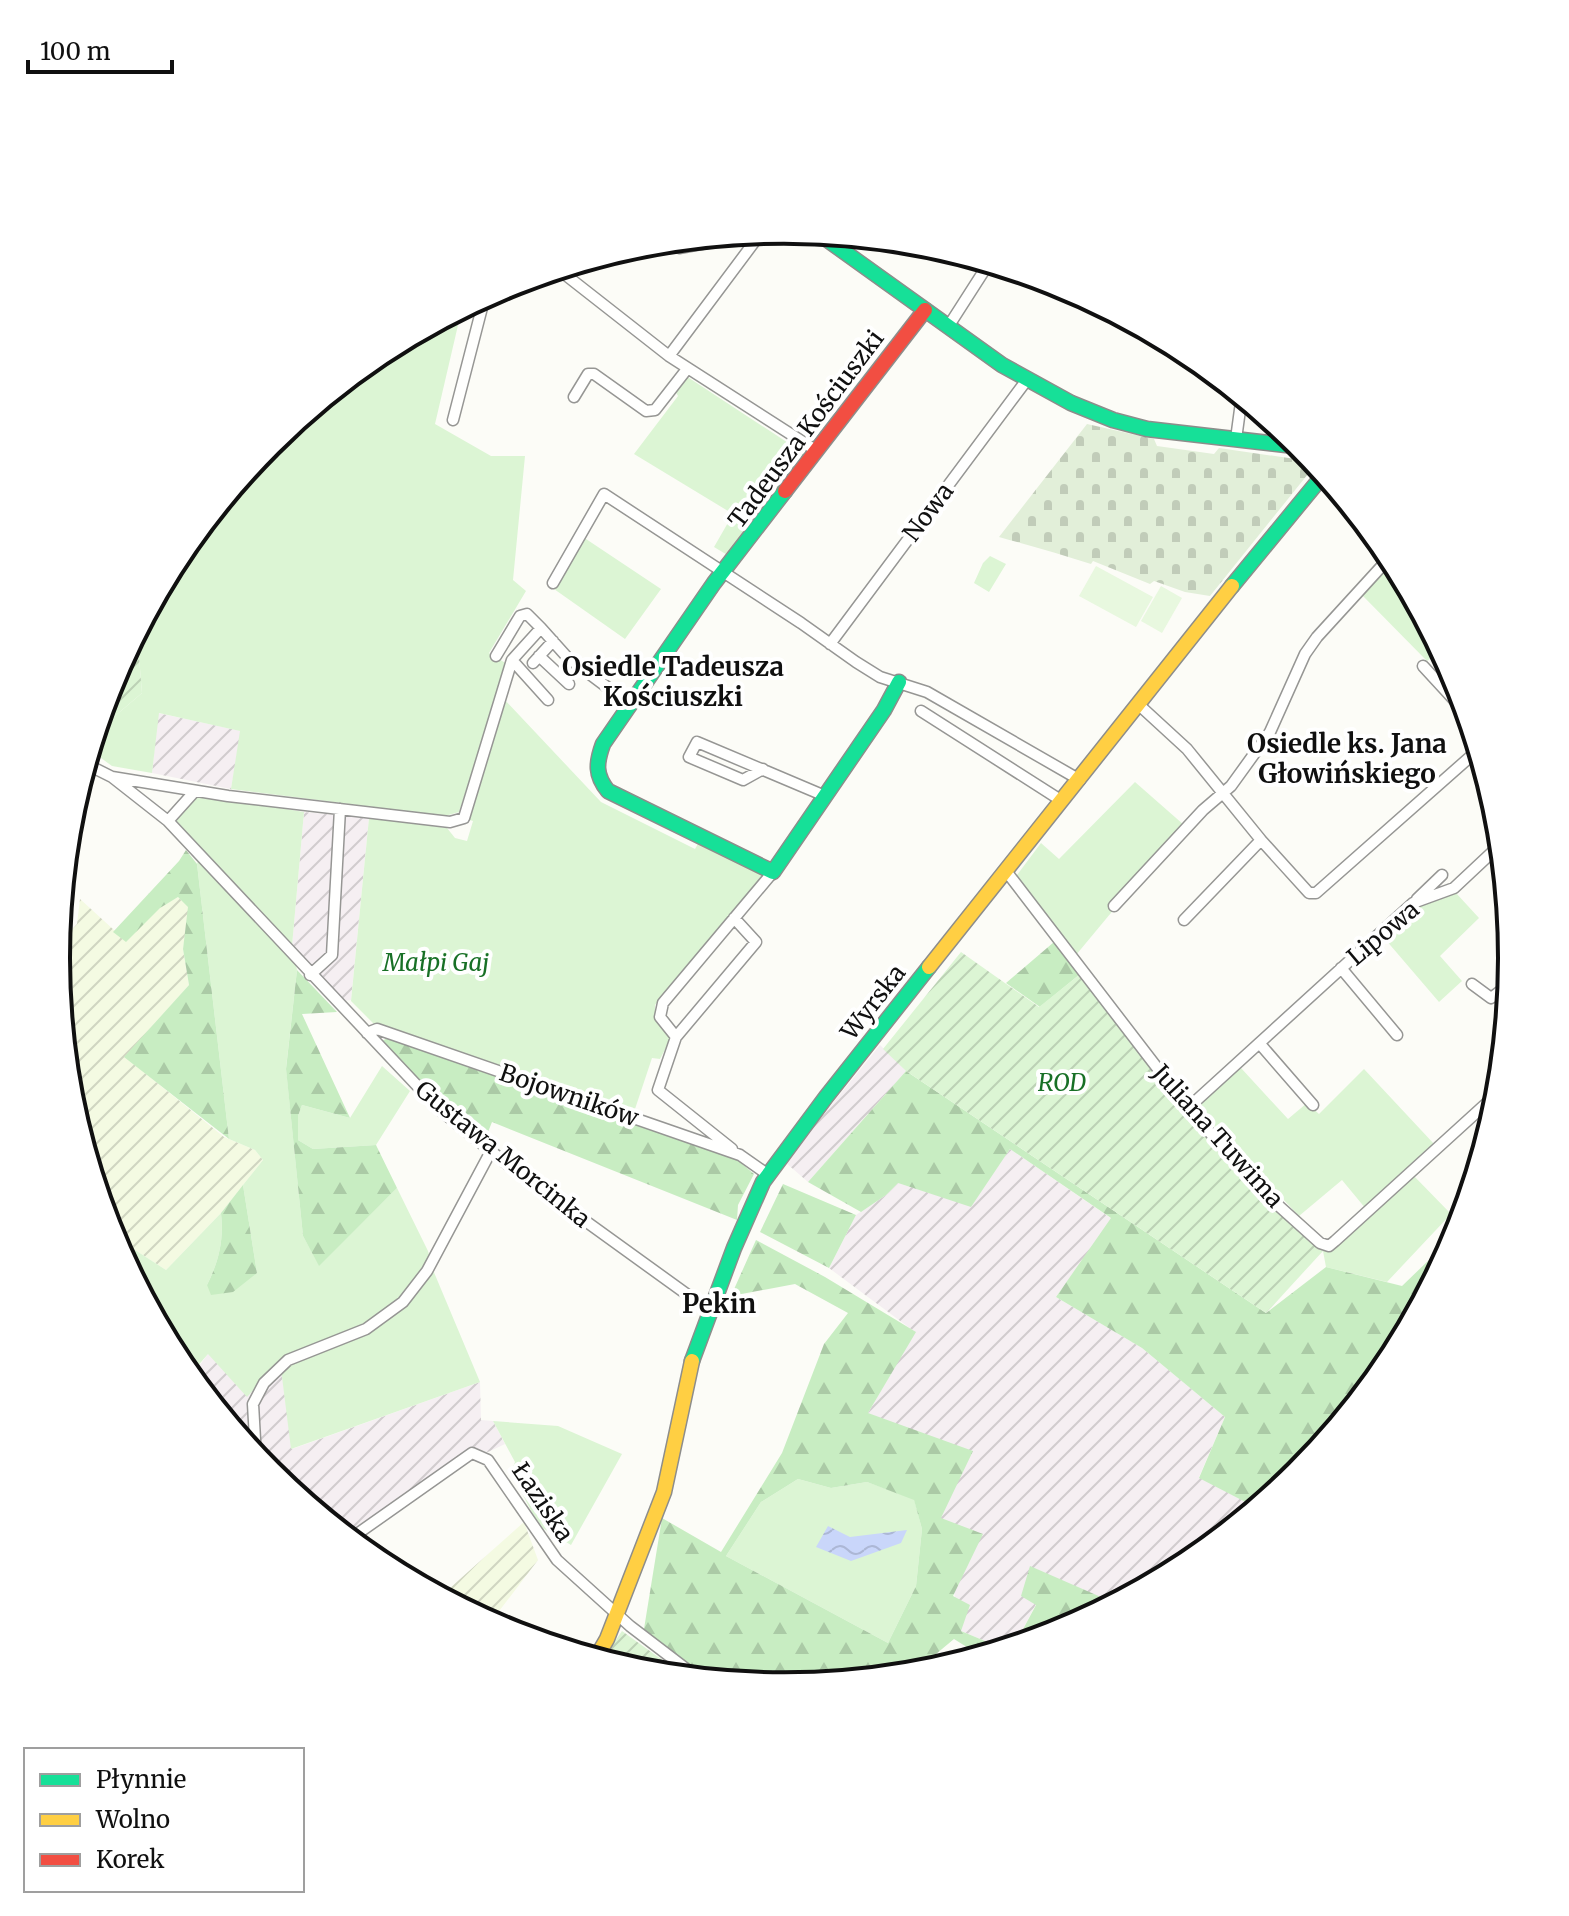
<svg xmlns="http://www.w3.org/2000/svg" width="1569" height="1916" viewBox="0 0 1569 1916" font-family="Merriweather,serif">
	<style>
		.industrial { fill: url(#industrial-furrows) }
		.farmland { fill: url(#farmland-furrows) }
		.grass { fill: #dcf5d4 }
		.forest { fill: url(#forest-firs); fill-rule: evenodd }
		.cemetery { fill: url(#cemetery-stones) }
		.garden { fill: url(#garden-furrows) }
		.pitch { fill: #e8f8df }
		.water { fill: url(#water-waves) }
		.lines { fill: none; stroke-linecap: round; stroke-linejoin: round }
		.street-casing { stroke: #969694; stroke-width: 13 }
		.fast-casing { stroke: #8d8d8b; stroke-width: 17 }
		.slow-casing { stroke: #8d8d8b; stroke-width: 17 }
		.jam-casing { stroke: #8d8d8b; stroke-width: 17 }
		.street { stroke: #fffffe; stroke-width: 10 }
		.fast { stroke: #16e098; stroke-width: 14 }
		.slow { stroke: #ffcf43; stroke-width: 14 }
		.jam { stroke: #f24e42; stroke-width: 14 }
		.labels { text-anchor: middle; dominant-baseline: central; stroke-width: 8; stroke-linejoin: round; paint-order: stroke }
		.street-label { font-size: 24px; fill: #101010; stroke: #fff }
		.park-label { font-size: 24px; font-style: italic; fill: #187026; stroke: #fff }
		.neighbourhood-label { font-size: 26px; font-weight: bold; fill: #101010; stroke: #fff }
		.rim { fill: none; stroke: #101010; stroke-width: 4 }
	</style>
	<defs>
		<pattern id="industrial-furrows" width="10" height="10" patternUnits="userSpaceOnUse" patternTransform="scale(2)"><rect width="10" height="10" fill="#f5eff2"/><path d="M-1 1l2-2M0 10L10 0M9 11l2-2" fill="none" stroke="#d1ccce"/></pattern>
		<pattern id="farmland-furrows" width="10" height="10" patternUnits="userSpaceOnUse" patternTransform="scale(2)"><rect width="10" height="10" fill="#f4fae2"/><path d="M-1 1l2-2M0 10L10 0M9 11l2-2" fill="none" stroke="#d0d5c1"/></pattern>
		<pattern id="forest-firs" width="22" height="20" patternUnits="userSpaceOnUse" patternTransform="scale(2)"><rect width="22" height="20" fill="#c8edc2"/><path d="M5 1l3.5 6h-7zM16 11l3.5 6h-7z" fill="#abcaa6"/></pattern>
		<pattern id="cemetery-stones" width="16" height="16" patternUnits="userSpaceOnUse" patternTransform="scale(2)"><rect width="16" height="16" fill="#e2efd9"/><path d="M2 7V4a2 2 0 0 1 4 0v3zM10 15v-3a2 2 0 0 1 4 0v3z" fill="#c1ccb9"/></pattern>
		<pattern id="garden-furrows" width="10" height="10" patternUnits="userSpaceOnUse" patternTransform="scale(2)"><rect width="10" height="10" fill="#dcf5d4"/><path d="M-1 1l2-2M0 10L10 0M9 11l2-2" fill="none" stroke="#bcd1b5"/></pattern>
		<pattern id="water-waves" width="16" height="10" patternUnits="userSpaceOnUse" patternTransform="scale(2)"><rect width="16" height="10" fill="#c9d6fa"/><path d="M0 5q4-4 8 0t8 0" fill="none" stroke="#acb7d5"/></pattern>
	</defs>
	<rect width="100%" height="100%" fill="#fcfcf7"/>
	<path class="industrial" d="M158 713 241 731 231 789 152 773Z
		M304 812 369 818 351 1000 342 1001 292 946Z
		M880 1045 906 1071 808 1182 785 1162Z
		M1010 1149 1112 1219 1056 1297 1142 1348 1225 1417 1199 1477 1257 1508 1191 1562 1172 1555 1152 1583 1106 1608 1110 1602 1036 1604 1014 1646 1004 1649 961 1631 941 1519 868 1413 915 1332 829 1268 856 1215 886 1195 898 1183 971 1206Z
		M208 1354 280 1360 292 1449 480 1382 481 1420 493 1421 505 1444 488 1452 470 1447 353 1542 269 1473 191 1377Z"/>
	<path class="farmland" d="M178 897 189 907 183 949 189 985 125 1057 224 1137 255 1150 263 1160 221 1213 166 1270 118 1239 109 1227 70 1100 56 958 57 946 77 924 80 899 126 941 160 907Z
		M524 1522 538 1560 490 1623 441 1596Z"/>
	<path class="grass" d="M462 308 435 424 491 456H525L513 580 526 591 489 653 507 664 459 812 445 816 231 789 240 731 159 713 152 773 112 766 90 750 95 733 142 693 137 632 179 553 270 443 380 352Z
		M686 376 805 454 729 556 714 547 733 514 634 454 678 396 674 389Z
		M583 537 661 589 625 639 554 589Z
		M990 556 1006 564 989 592 974 583 983 563Z
		M1393 558 1449 664 1448 665 1438 653 1427 661 1361 594Z
		M503 698 601 802 695 849 699 842 765 872 655 1005V1020L671 1038 660 1059 652 1058 634 1112 377 1027 351 1001 369 818 447 828 455 838 467 841 473 821 466 819Z
		M1135 782 1184 825 1076 955 1017 875 1041 843 1059 859Z
		M195 794 304 812 292 946 297 970 286 1068 303 1236 319 1265 397 1188 428 1251 433 1270 480 1382 291 1449 280 1361 247 1397 208 1354 189 1376 179 1362 109 1227 118 1239 166 1270 221 1213C224 1240 219 1261 207 1285L257 1273 243 1185 263 1160 255 1150 229 1139 197 864 201 850 172 822Z
		M1433 891 1456 893 1479 918 1440 956 1462 981 1439 1002 1385 939Z
		M382 1066 410 1091 376 1145 313 1149 298 1140V1116L302 1105 350 1118Z
		M1241 1068 1288 1119 1307 1103 1319 1114 1364 1069 1435 1145 1366 1209 1342 1180 1299 1216 1196 1107Z
		M1413 1175 1451 1214 1387 1282 1326 1267 1323 1251Z
		M493 1421 558 1426 622 1454 571 1545 539 1526 511 1472 515 1462Z
		M798 1479 831 1488 867 1482 914 1499 922 1529 916 1586 888 1643 726 1556 761 1502Z"/>
	<path class="forest" d="M186 850 197 864 229 1139 124 1057 189 985 183 949 188 907 178 897 160 908 126 942 113 932 179 861Z
		M1054 942 1079 975 1040 1007 1006 983Z
		M297 970 337 1012 302 1014 350 1118 302 1105 298 1116V1140L313 1149 376 1145 397 1188 319 1266 303 1236 286 1069Z
		M387 1038 734 1157 754 1174 738 1205 737 1220 492 1122 484 1142 381 1042Z
		M906 1071 1266 1313 1326 1267 1402 1286 1459 1231 1390 1363 1299 1473 1257 1508 1199 1478 1225 1417 1142 1348 1056 1297 1111 1218 1010 1149 971 1207 898 1183 886 1195 861 1212 808 1182Z
		M783 1184 856 1215 829 1268 760 1232Z
		M243 1185 257 1273 233 1292 211 1295 207 1285C219 1261 224 1240 221 1213Z
		M756 1240 825 1277 916 1332 868 1413 973 1451 941 1518 983 1534 953 1596 970 1605 961 1631 1004 1649 981 1656 954 1639 912 1674 784 1686 701 1678 643 1635 662 1518 721 1552 782 1453 824 1344 848 1313 795 1284 731 1296ZM798 1479 831 1488 867 1482 914 1500 922 1529 916 1586 888 1643 726 1556 761 1502Z
		M1030 1566 1110 1601 1106 1608 1092 1615 1075 1611 1071 1627 1014 1646 1036 1605 1021 1596Z"/>
	<path class="cemetery" d="M1087 424 1154 439 1157 446 1214 454 1219 448 1309 461 1302 468 1308 474 1210 596 1185 592 1154 581 1150 584 1093 561 1091 564C1063 555 1031 546 999 537Z"/>
	<path class="garden" d="M137 632 142 693 95 733 112 679Z
		M961 952 1039 1007 1079 975 1186 1111 1316 1242 1323 1251 1266 1313 906 1071 883 1049Z
		M622 1631 686 1677 642 1672 602 1660Z"/>
	<path class="pitch" d="M1096 566 1153 597 1136 627 1079 596Z
		M1161 586 1182 598 1162 633 1141 621Z"/>
	<path class="water" d="M828 1526 850 1537 907 1530 901 1543 851 1561 816 1547Z"/>
	<g class="lines">
		<g class="street-casing">
			<path id="street" d="M558 269 669 356 817 451
				M948 327 989 263
				M669 356 761 233 679 248
				M574 397 588 374H594L646 411 655 410 687 369
				M453 420 485 296
				M1236 439 1242 395
				M553 583 604 494 801 623 856 662 880 677 927 692 1080 780
				M830 644 1026 381
				M496 656 520 616 527 614 541 628
				M539 656 569 684
				M512 660 548 700
				M533 663 553 641
				M1423 666 1469 716
				M1138 704 1187 749 1261 840 1309 893H1316L1479 749
				M921 711 1062 801
				M86 764 112 777 228 796 450 822 464 818 512 660 541 628 567 657 631 705
				M763 769 743 780 689 757 697 742 825 796
				M112 777 168 821 440 1110 512 1168 710 1311
				M168 821 195 791
				M1006 871 1188 1108 1259 1188 1320 1243 1329 1246 1335 1241 1500 1091
				M1417 899 1442 875
				M1114 906 1203 810 1231 786 1270 732 1305 654 1317 637 1391 556
				M1184 920 1261 840
				M1341 968 1397 1035
				M310 975 332 955 340 809
				M1472 984 1491 998 1510 984
				M367 1033 377 1029 740 1155 767 1174
				M676 1037 756 942 734 918
				M1260 1044 1313 1105
				M1188 1108 1413 903 1454 888 1502 843
				M732 1149 658 1090 676 1037 660 1017 663 1003 773 872
				M256 1457 253 1404 264 1383 288 1360 366 1329 403 1302 427 1271 491 1151
				M350 1539 472 1453 488 1460 557 1560 630 1626 698 1678"/>
		</g>
		<g class="fast-casing">
			<path id="fast" d="M818 233 1002 365 1071 403 1113 420 1147 429 1303 447
				M785 491 714 583 603 744C596 763 595 775 608 791L773 872 884 710 899 682
				M1232 586 1325 473
				M692 1361 734 1248 763 1182 826 1097 929 967"/>
		</g>
		<g class="slow-casing">
			<path id="slow" d="M929 967 1232 586
				M596 1658 607 1639 664 1492 692 1361"/>
		</g>
		<g class="jam-casing">
			<path id="jam" d="M785 491 925 310"/>
		</g>
		<use href="#street" class="street"/>
		<use href="#fast" class="fast"/>
		<use href="#slow" class="slow"/>
		<use href="#jam" class="jam"/>
	</g>
	<g class="labels">
		<g class="street-label">
			<text transform="translate(806 429) rotate(-53)">Tadeusza Kościuszki</text>
			<text transform="translate(928 512) rotate(-53)">Nowa</text>
			<text transform="translate(1383 933) rotate(-40)">Lipowa</text>
			<text transform="translate(873 1002) rotate(-52)">Wyrska</text>
			<text transform="translate(569 1095) rotate(19)">Bojowników</text>
			<text transform="translate(1218 1136) rotate(48)">Juliana Tuwima</text>
			<text transform="translate(503 1154) rotate(39)">Gustawa Morcinka</text>
			<text transform="translate(543 1502) rotate(56)">Łaziska</text>
		</g>
		<g class="park-label">
			<text x="436" y="962">Małpi Gaj</text>
			<text x="1062" y="1082">ROD</text>
		</g>
		<g class="neighbourhood-label">
			<text x="673" y="666">Osiedle Tadeusza<tspan x="673" dy="30">Kościuszki</tspan></text>
			<text x="1347" y="743">Osiedle ks. Jana<tspan x="1347" dy="30">Głowińskiego</tspan></text>
			<text x="719" y="1303">Pekin</text>
		</g>
	</g>
	<path d="M0 0H1569V1916H0ZM70 958a714 714 0 1 1 1428 0a714 714 0 1 1-1428 0Z" fill="#fff" fill-rule="evenodd"/>
	<path class="rim" d="M70 958a714 714 0 1 1 1428 0a714 714 0 1 1-1428 0Z"/>
	<rect x="24" y="1748" width="280" height="144" fill="#ffffff" stroke="#9f9f9f" stroke-width="2"/>
	<rect x="40" y="1774" width="40" height="12" fill="#16e098" stroke="#9f9f9f" stroke-width="2"/>
	<text x="96" y="1788" font-size="24" fill="#101010">Płynnie</text>
	<rect x="40" y="1814" width="40" height="12" fill="#ffcf43" stroke="#9f9f9f" stroke-width="2"/>
	<text x="96" y="1828" font-size="24" fill="#101010">Wolno</text>
	<rect x="40" y="1854" width="40" height="12" fill="#f24e42" stroke="#9f9f9f" stroke-width="2"/>
	<text x="96" y="1868" font-size="24" fill="#101010">Korek</text>
	<path d="M28 60v12h144v-12" fill="none" stroke="#101010" stroke-width="4"/>
	<text x="40" y="60" font-size="24" fill="#101010" stroke="#ffffff" stroke-width="6" paint-order="stroke">100 m</text>
</svg>
